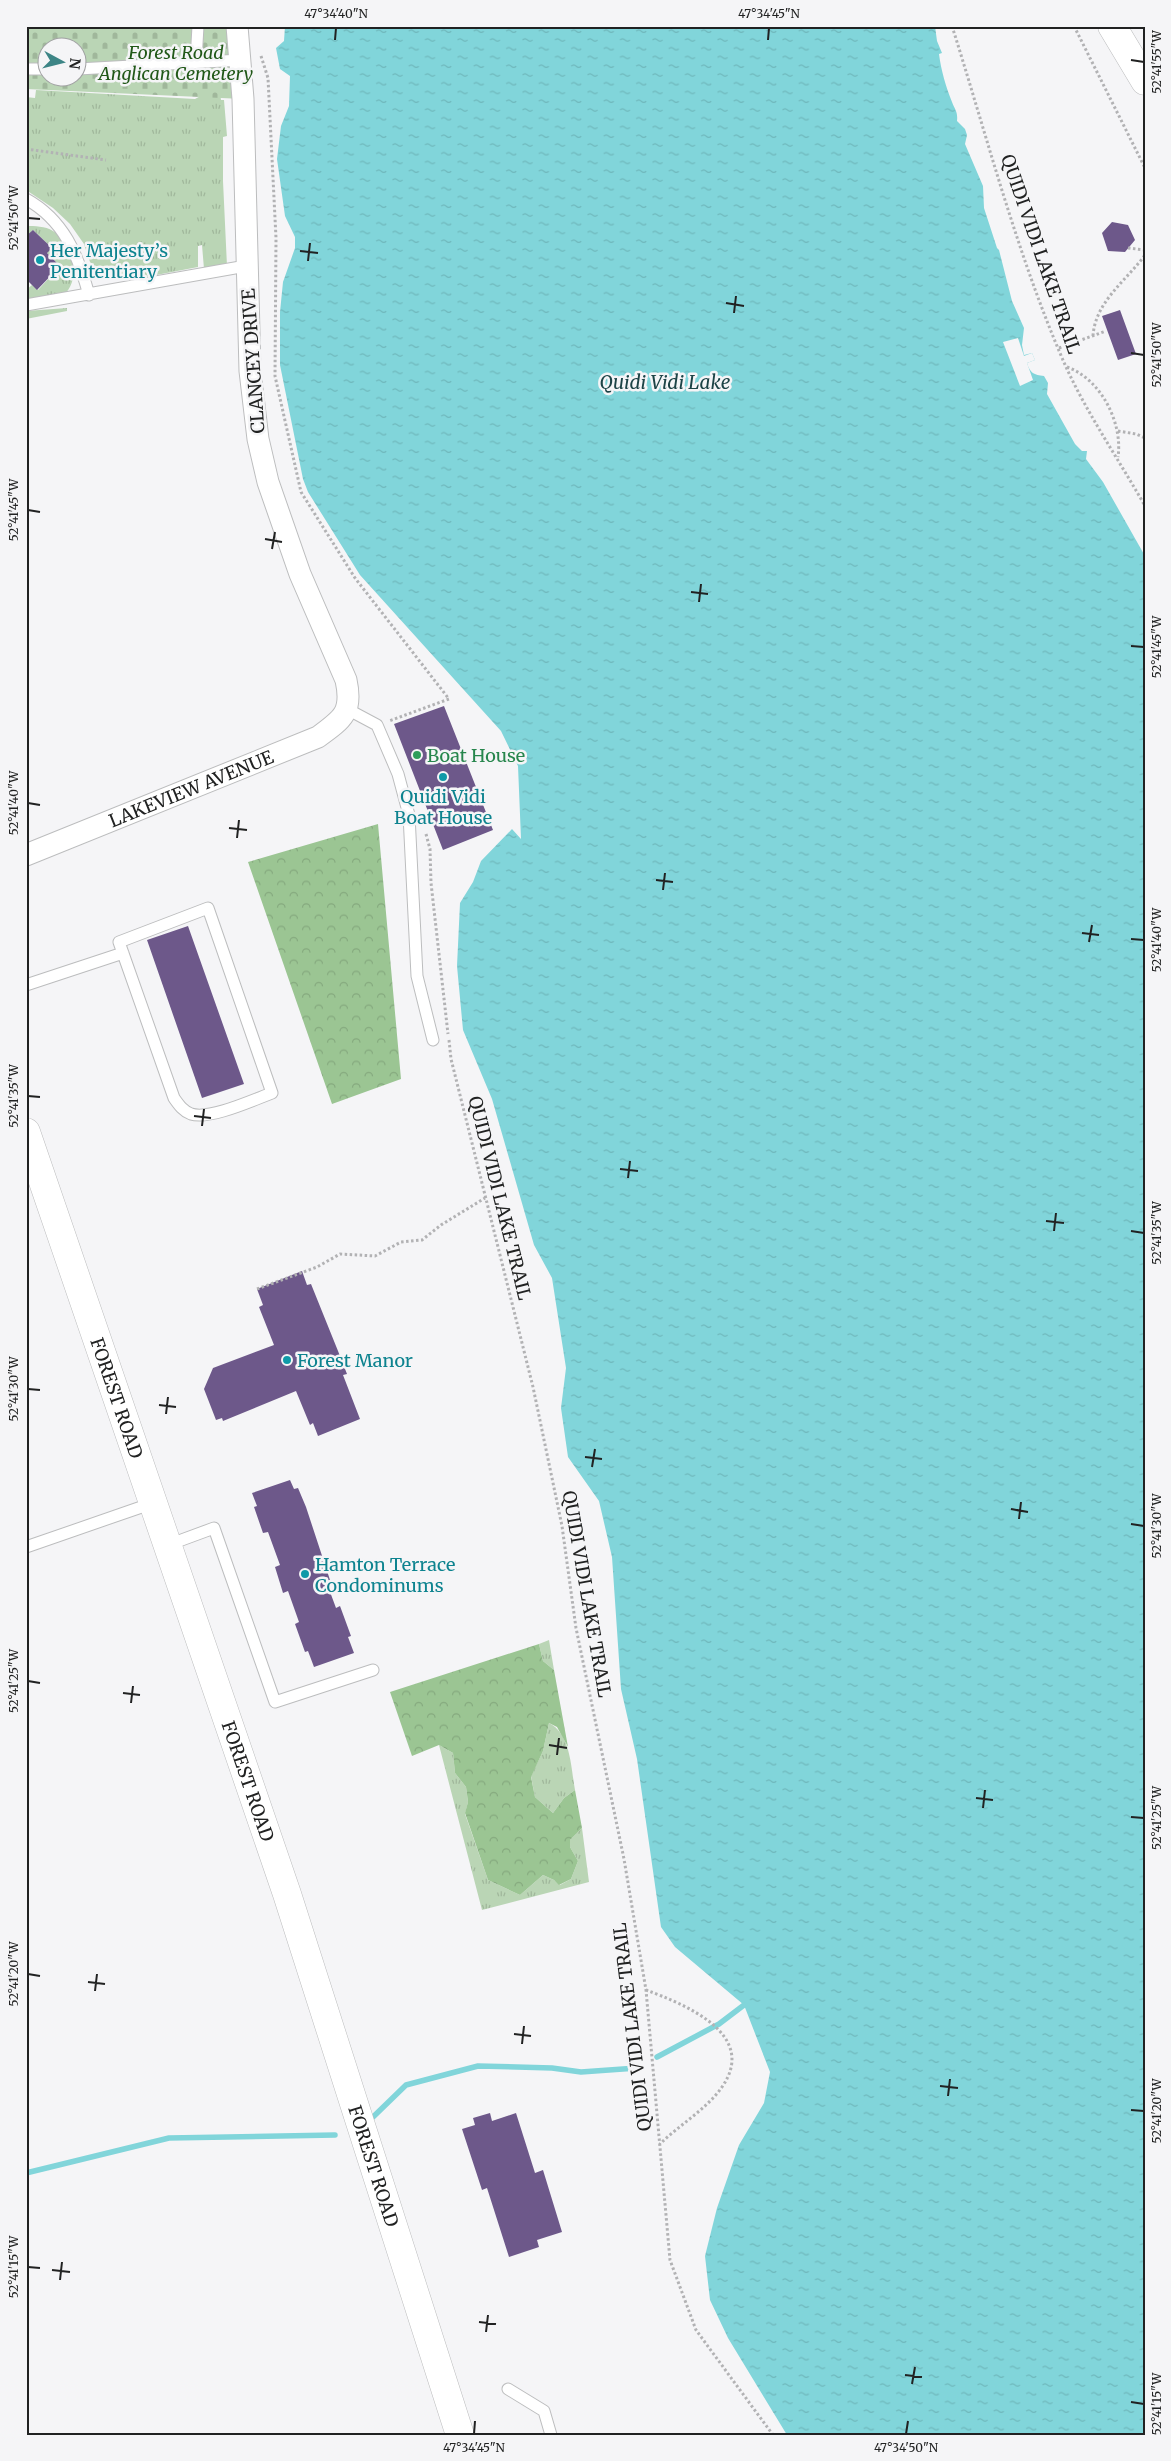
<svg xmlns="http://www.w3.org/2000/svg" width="1171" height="2461" viewBox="0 0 1171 2461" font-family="Merriweather,serif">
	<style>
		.grass { fill: url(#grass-tufts) }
		.forest { fill: url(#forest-crowns) }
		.cemetery { fill: url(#cemetery-stones); fill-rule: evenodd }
		.water { fill: url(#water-ripples) }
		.pier { fill: #f5f5f7 }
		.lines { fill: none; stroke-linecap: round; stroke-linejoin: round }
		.stream { stroke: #81d5da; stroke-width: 5.5 }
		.building { fill: #6d588a }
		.lane-casing { stroke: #bcbdbe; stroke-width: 13 }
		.street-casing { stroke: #bcbdbe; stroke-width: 23 }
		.secondary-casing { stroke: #bcbdbe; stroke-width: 29 }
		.path { stroke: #b2b2b4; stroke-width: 3; stroke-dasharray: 2.5 2.5; stroke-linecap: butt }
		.lane { stroke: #fff; stroke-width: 11 }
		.street { stroke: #fff; stroke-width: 21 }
		.secondary { stroke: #fff; stroke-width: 28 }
		.ticks { fill: none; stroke: #212222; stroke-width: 2 }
		.culture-dot { fill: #0f9aa8; stroke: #f5f5f7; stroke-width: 2 }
		.leisure-dot { fill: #2e9e5b; stroke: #f5f5f7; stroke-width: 2 }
		.labels { text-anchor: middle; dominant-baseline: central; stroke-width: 5; stroke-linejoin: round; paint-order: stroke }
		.park-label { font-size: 18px; font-style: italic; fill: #215818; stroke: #f5f5f7 }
		.culture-label { font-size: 18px; fill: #0d838f; stroke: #f5f5f7; text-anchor: start }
		.street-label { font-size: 18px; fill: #212222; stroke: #f5f5f7 }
		.leisure-label { font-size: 18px; fill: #27864d; stroke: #f5f5f7; text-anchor: start }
		.water-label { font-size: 19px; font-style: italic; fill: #1c4346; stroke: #f5f5f7 }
		.neatline { fill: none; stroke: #212222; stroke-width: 2 }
		.ticks-label { font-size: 12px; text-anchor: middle; fill: #212222 }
	</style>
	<defs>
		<pattern id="grass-tufts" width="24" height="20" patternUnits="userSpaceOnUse" patternTransform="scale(1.25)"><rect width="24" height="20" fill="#bad5b5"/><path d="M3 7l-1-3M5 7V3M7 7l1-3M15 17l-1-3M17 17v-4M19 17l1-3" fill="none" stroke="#a0b79b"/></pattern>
		<pattern id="forest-crowns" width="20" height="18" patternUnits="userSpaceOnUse" patternTransform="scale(1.25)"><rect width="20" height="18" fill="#9bc593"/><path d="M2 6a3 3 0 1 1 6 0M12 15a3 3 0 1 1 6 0" fill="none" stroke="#85a97e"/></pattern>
		<pattern id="cemetery-stones" width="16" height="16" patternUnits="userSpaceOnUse" patternTransform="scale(1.25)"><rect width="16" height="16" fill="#bad5b5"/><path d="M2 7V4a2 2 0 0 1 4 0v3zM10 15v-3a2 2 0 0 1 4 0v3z" fill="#a0b79b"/></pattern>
		<pattern id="water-ripples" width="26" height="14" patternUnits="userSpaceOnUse" patternTransform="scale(1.25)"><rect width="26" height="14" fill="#81d5da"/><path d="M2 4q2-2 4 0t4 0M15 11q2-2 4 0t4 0" fill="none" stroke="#6fb7bb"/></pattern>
	</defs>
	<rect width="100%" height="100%" fill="#f5f5f7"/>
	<path class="grass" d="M219 86 221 100H224L227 136 223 137V181L227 266 204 269 202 245 198 246V267L130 280H114L100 273 90 262 84 244 70 224 53 208 26 190V97L35 98 36 90 195 99Z
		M26 226C35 226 45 226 53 231 74 244 82 277 64 295L26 301V290L32 285 38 290 60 266 47 253 51 247 33 230 29 234Z
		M67 308V311L26 319V311Z
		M549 1640 554 1670 543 1661 539 1644Z
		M549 1723C571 1734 571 1768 575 1790L564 1798 553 1813 535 1797 531 1776 543 1751Z
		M439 1745 453 1753 455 1773 466 1787 468 1802 465 1814 488 1880 520 1895 543 1875 554 1880 560 1885 571 1879 578 1861 570 1847V1840L582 1828 589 1882 482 1910Z"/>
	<path class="forest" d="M378 824 401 1079 332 1104 248 862Z
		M539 1644 543 1661 554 1670 568 1747 557 1727 549 1723 543 1751 531 1777 535 1797 553 1813 564 1798 575 1790 582 1828 570 1840V1847L578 1861 571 1879 559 1885 554 1880 543 1875 520 1895 488 1880 465 1813 468 1802 466 1787 455 1773 453 1753 439 1745 412 1756 390 1692Z"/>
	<path class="cemetery" d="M26 26H237L243 99 26 89ZM48 48H78V78H48Z"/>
	<path class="water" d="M285 26H935L937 41 942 53 939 54C941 70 946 87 952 102 955 110 958 112 957 121L965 129 967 135 965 144 983 186 984 208 997 248 999 250 1012 301 1024 328 1022 345 1024 355 1032 353 1035 360 1027 363C1030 373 1034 375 1044 376L1048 383 1047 394 1075 444 1082 451H1087L1086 459 1103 482 1145 556V2435H787L728 2338 710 2300 705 2256 717 2208 739 2145 764 2103 770 2072 744 2005 675 1947 661 1927 637 1759 621 1689 612 1557 599 1501 568 1457 561 1408 566 1368 552 1278 534 1245 492 1099 463 1030 457 966 460 903 473 882 481 861 512 829 521 839 518 766 501 731 360 575 308 492 303 479 280 365V312L283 282 295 248V237L285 216 277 159 281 126 289 106 290 76 280 69 276 48 284 41Z"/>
	<path class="pier" d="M1018 338 1024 356 1032 353 1035 360 1027 363 1033 380 1020 386 1003 342Z"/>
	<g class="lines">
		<path class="stream" d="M657 2057 719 2024 744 2005
			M373 2117 406 2085 478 2066 552 2068 581 2072 637 2068
			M26 2173 169 2138 335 2135"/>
	</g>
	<path class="building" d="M1112 222 1128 225 1135 240 1125 252 1108 251 1102 233Z
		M33 230 52 248 47 253 60 266 37 290 26 279V236Z
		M1120 310 1136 354 1118 360 1102 316Z
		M444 706 493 830 443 850 394 724Z
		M188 926 244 1084 202 1098 147 940Z
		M302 1271 307 1285 311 1284 338 1351 347 1374 343 1375 360 1419 318 1436 313 1423 310 1425 296 1391 223 1421 222 1418 216 1420 204 1389 213 1368 274 1345 259 1307 263 1305 257 1289Z
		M290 1480 294 1489 298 1488 306 1507 330 1580 326 1581 336 1608 340 1606 351 1636 348 1637 354 1653 314 1667 308 1651 305 1652 295 1624 299 1622 288 1591 283 1593 275 1567 280 1565 268 1532 263 1533 254 1507 257 1506 252 1493Z
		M490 2113 492 2121 516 2113 535 2173 543 2170 562 2232 537 2240 539 2247 509 2257 487 2188 482 2190 462 2129 475 2125 473 2118Z"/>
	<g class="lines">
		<g class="lane-casing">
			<path id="lane" d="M196 61 198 26
				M26 69H48
				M78 69 241 60
				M26 199C64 220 78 255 89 295
				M26 305 246 266
				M347 709 377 725 398 774 409 815 417 976 433 1040
				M208 908 272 1093C253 1100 210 1120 191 1114 183 1111 179 1105 174 1098L119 942Z
				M26 985 123 953
				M168 1545 214 1528 275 1702 373 1670
				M26 1547 153 1503
				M508 2389 544 2411 551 2435"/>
		</g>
		<g class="street-casing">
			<g id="street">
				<path id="s1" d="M26 855 318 737C343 719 353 712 346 680L300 574 268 482 258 439 250 371 243 99 237 26"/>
			</g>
		</g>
		<g class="secondary-casing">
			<g id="secondary">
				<path d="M1112 26 1145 81"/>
				<path id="s2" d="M26 1132 287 1894 460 2435"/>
			</g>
		</g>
		<path class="path" d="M952 26C988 140 1018 258 1066 367 1088 415 1119 460 1145 506
			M1074 26 1145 168
			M261 56 268 78 276 238 275 376 301 492 355 578 449 699 389 721
			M26 149 106 160
			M1128 248 1145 250
			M1093 336C1095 302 1126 281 1145 255
			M1059 348 1106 331
			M1067 367C1101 379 1123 423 1118 457
			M1118 431 1136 434 1145 438
			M426 834 430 849 431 883 448 1034
			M449 1040 451 1059 533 1387 562 1526 576 1628 624 1859 646 1990 670 2260 696 2330 773 2435
			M257 1289 317 1267 340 1254 375 1256 401 1242 422 1240 441 1225 485 1198
			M646 1990C684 2004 759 2034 722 2087 707 2109 679 2125 660 2144"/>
		<use href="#lane" class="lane"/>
		<use href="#street" class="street"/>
		<use href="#secondary" class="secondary"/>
	</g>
	<path class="ticks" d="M335 40 336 28M768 40 769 28M1131 60 1144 62M28 218 40 219M300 251 318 253M308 261 310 243M726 303 744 306M734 313 736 296M1131 353 1144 355M28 510 40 512M265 539 282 542M272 549 275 532M691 592 708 594M699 602 701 584M1131 646 1144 647M28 803 40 805M229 828 247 830M237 838 239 820M656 880 673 882M663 890 665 873M1082 933 1099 935M1131 939 1144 940M1089 942 1092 925M28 1096 40 1097M194 1116 211 1118M202 1126 204 1109M620 1169 638 1171M628 1178 630 1161M1046 1221 1064 1223M1054 1231 1056 1213M1131 1231 1144 1233M28 1389 40 1390M159 1405 176 1407M166 1414 168 1397M585 1457 602 1459M592 1467 595 1449M1011 1509 1028 1512M1019 1519 1021 1502M1131 1524 1144 1526M28 1681 40 1683M123 1693 140 1695M131 1703 133 1686M549 1745 567 1748M557 1755 559 1738M976 1798 993 1800M983 1808 985 1790M1131 1817 1144 1818M28 1974 40 1976M88 1982 105 1984M95 1991 97 1974M514 2034 531 2036M522 2044 524 2026M940 2086 958 2088M948 2096 950 2079M1131 2110 1144 2111M28 2267 40 2268M52 2270 70 2272M60 2280 62 2262M479 2322 496 2324M486 2332 488 2315M905 2375 922 2377M912 2384 915 2367M1131 2402 1144 2404M474 2434 475 2421M906 2434 908 2421"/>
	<g class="culture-dot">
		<circle cx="40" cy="260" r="5"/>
		<circle cx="443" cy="777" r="5"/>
		<circle cx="287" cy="1360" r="5"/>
		<circle cx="305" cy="1574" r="5"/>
	</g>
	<circle class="leisure-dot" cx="417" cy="755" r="5"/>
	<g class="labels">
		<g class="park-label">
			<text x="176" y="52">Forest Road<tspan x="176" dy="21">Anglican Cemetery</tspan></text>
		</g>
		<g class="culture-label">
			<text x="50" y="250">Her Majesty’s<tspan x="50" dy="21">Penitentiary</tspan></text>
			<text x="443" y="796" text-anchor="middle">Quidi Vidi<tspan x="443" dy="21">Boat House</tspan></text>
			<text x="297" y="1360">Forest Manor</text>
			<text x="315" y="1564">Hamton Terrace<tspan x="315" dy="21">Condominums</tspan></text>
		</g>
		<g class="street-label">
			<text transform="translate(1041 254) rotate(71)">QUIDI VIDI LAKE TRAIL</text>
			<text transform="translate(253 361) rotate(-94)">CLANCEY DRIVE</text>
			<text stroke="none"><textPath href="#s1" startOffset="178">LAKEVIEW AVENUE</textPath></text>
			<text transform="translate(500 1198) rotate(76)">QUIDI VIDI LAKE TRAIL</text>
			<text stroke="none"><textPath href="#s2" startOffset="281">FOREST ROAD</textPath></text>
			<text transform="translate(587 1594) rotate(80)">QUIDI VIDI LAKE TRAIL</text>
			<text stroke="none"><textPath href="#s2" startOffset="686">FOREST ROAD</textPath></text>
			<text transform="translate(632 2027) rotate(-97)">QUIDI VIDI LAKE TRAIL</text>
			<text stroke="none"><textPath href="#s2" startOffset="1091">FOREST ROAD</textPath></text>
		</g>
		<g class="leisure-label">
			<text x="427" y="755">Boat House</text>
		</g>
		<g class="water-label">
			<text x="665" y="382">Quidi Vidi Lake</text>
		</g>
	</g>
	<rect width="1171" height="2461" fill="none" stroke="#f5f5f7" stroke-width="55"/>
	<g transform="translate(62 62) rotate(97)"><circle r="24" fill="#f5f5f7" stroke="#a0a1a2"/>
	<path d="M0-4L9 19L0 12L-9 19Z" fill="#3d8586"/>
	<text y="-8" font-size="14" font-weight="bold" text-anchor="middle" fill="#212222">N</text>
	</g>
	<rect x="28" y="28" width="1116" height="2406" class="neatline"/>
	<g class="ticks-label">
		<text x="336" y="18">47°34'40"N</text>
		<text x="769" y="18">47°34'45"N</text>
		<text transform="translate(1157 62) rotate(-90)" y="4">52°41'55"W</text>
		<text transform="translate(14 218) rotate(-90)" y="4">52°41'50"W</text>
		<text transform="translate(1157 355) rotate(-90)" y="4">52°41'50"W</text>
		<text transform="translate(14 510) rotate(-90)" y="4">52°41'45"W</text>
		<text transform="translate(1157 647) rotate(-90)" y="4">52°41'45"W</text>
		<text transform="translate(14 803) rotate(-90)" y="4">52°41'40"W</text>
		<text transform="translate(1157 940) rotate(-90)" y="4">52°41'40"W</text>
		<text transform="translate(14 1096) rotate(-90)" y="4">52°41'35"W</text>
		<text transform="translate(1157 1233) rotate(-90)" y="4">52°41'35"W</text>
		<text transform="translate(14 1389) rotate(-90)" y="4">52°41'30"W</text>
		<text transform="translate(1157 1526) rotate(-90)" y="4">52°41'30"W</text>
		<text transform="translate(14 1681) rotate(-90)" y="4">52°41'25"W</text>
		<text transform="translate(1157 1818) rotate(-90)" y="4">52°41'25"W</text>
		<text transform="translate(14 1974) rotate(-90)" y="4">52°41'20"W</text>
		<text transform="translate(1157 2111) rotate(-90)" y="4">52°41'20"W</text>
		<text transform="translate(14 2267) rotate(-90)" y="4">52°41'15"W</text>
		<text transform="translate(1157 2404) rotate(-90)" y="4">52°41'15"W</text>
		<text x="474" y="2452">47°34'45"N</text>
		<text x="906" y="2452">47°34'50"N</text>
	</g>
</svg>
